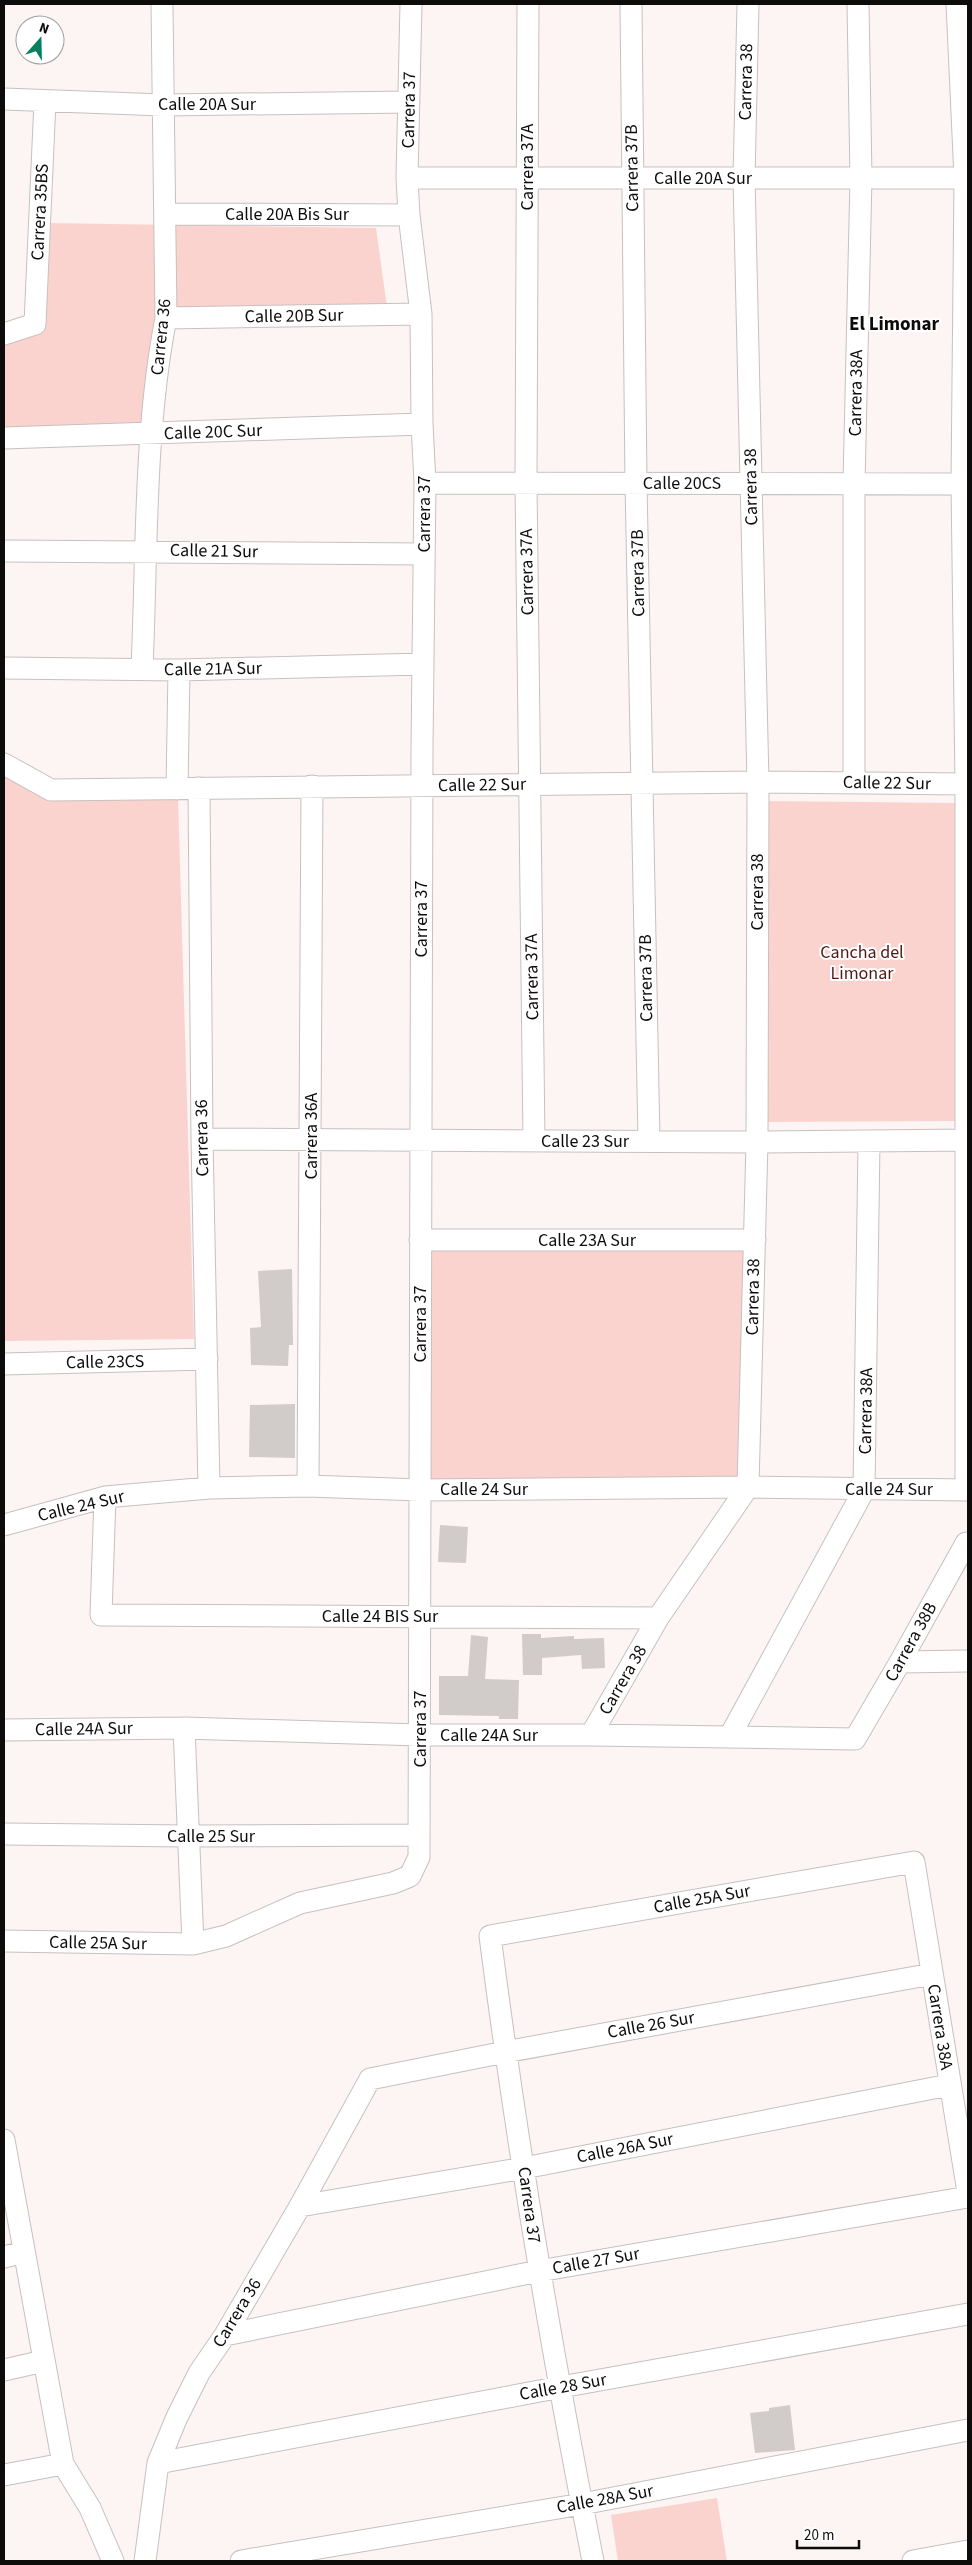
<svg xmlns="http://www.w3.org/2000/svg" width="972" height="2565" viewBox="0 0 972 2565" font-family="'Source Sans 3',sans-serif">
	<style>
		.green { fill: #fbd3ce }
		.building { fill: #d1cbca }
		.lines { fill: none; stroke-linecap: round; stroke-linejoin: round }
		.minor-casing { stroke: #c7c0bf; stroke-width: 23 }
		.minor { stroke: #fff; stroke-width: 21 }
		.labels { text-anchor: middle; dominant-baseline: central; stroke-width: 4; stroke-linejoin: round; paint-order: stroke }
		.street-label { font-size: 18px; fill: #0e0b0b; stroke: #fff }
		.park-label { font-size: 18px; fill: #501915; stroke: #fff }
		.neighbourhood-label { font-size: 19px; font-weight: bold; fill: #0e0b0b; stroke: #fff }
	</style>
	<rect width="100%" height="100%" fill="#fcf5f4"/>
	<path class="green" d="M46 223 376 228 387 307 160 308 144 434 4 428V339L41 325Z
		M4 768 50 799 178 797 194 1339 4 1341Z
		M769 801 955 803V1121L768 1122Z
		M429 1246 746 1247 740 1481 429 1483Z
		M717 2498 727 2561H618L611 2515Z"/>
	<path class="building" d="M292 1269 293 1345H289L288 1366 251 1365 250 1328 261 1327 258 1271Z
		M295 1404V1458L249 1457 250 1405Z
		M440 1525 468 1527 466 1563 438 1562Z
		M522 1634H541V1638L574 1636V1639L604 1638 605 1668 582 1669 581 1655 542 1658V1675H523Z
		M471 1635 488 1637 485 1679 519 1680 518 1719H499V1716L439 1715V1676H468Z
		M790 2405 795 2450 755 2453 750 2413 769 2411V2408Z"/>
	<g class="lines">
		<g class="minor-casing">
			<path id="minor" d="M528 4 526 483 534 1141
				M631 4 636 483 649 1141
				M957 4 965 178 962 484 966 784V1490
				M4 99 163 105 409 102
				M407 178H968
				M165 214 409 215
				M166 318 421 314
				M4 334 35 324 45 101
				M4 438 422 424
				M425 483 968 484
				M4 551 424 554
				M4 668 179 670 423 664
				M142 669C147 555 144 429 166 318L162 4
				M4 764 51 790 758 782 968 784
				M854 783V483L861 178 858 4
				M199 788 202 1139 209 1488
				M177 789 179 670
				M202 1139 757 1142 968 1140
				M420 1240H755
				M4 1364 207 1359
				M308 1486 312 786
				M105 1497 101 1615 658 1618
				M4 1525 105 1497 209 1488 308 1486 420 1490 748 1487 968 1490
				M900 1662 968 1661
				M184 1728 193 1944
				M4 1730 184 1728 419 1735H591L855 1739 900 1662 966 1543
				M591 1735 658 1618 748 1487 757 1142 758 782 744 178 748 4
				M730 1736 864 1490 869 1142
				M4 1834 187 1836 419 1835
				M4 1941 193 1944 226 1936 300 1903 393 1883 410 1876 419 1857 422 750 425 483 422 424 421 314 409 215 407 178 411 4
				M4 2140 63 2464 90 2508 113 2561
				M300 2206 524 2168 949 2085
				M4 2257 24 2252
				M225 2335 539 2271 968 2197
				M4 2370 44 2361
				M158 2463 561 2387 968 2314
				M4 2475 63 2464
				M145 2561 158 2463 177 2417 199 2373 225 2335 300 2206 370 2079 505 2052 932 1974
				M241 2561 582 2504 968 2430
				M593 2561C552 2354 517 2146 490 1936L914 1862 968 2192
				M913 2561 968 2551"/>
		</g>
		<use href="#minor" class="minor"/>
	</g>
	<g class="labels">
		<g class="street-label">
			<text transform="translate(746 82) rotate(-89)">Carrera 38</text>
			<text x="207" y="104">Calle 20A Sur</text>
			<text transform="translate(409 110) rotate(-89)">Carrera 37</text>
			<text transform="translate(527 167) rotate(-90)">Carrera 37A</text>
			<text transform="translate(632 168) rotate(-91)">Carrera 37B</text>
			<text x="703" y="178">Calle 20A Sur</text>
			<text transform="translate(40 212) rotate(-87)">Carrera 35BS</text>
			<text x="287" y="214">Calle 20A Bis Sur</text>
			<text transform="translate(294 316) rotate(-1)">Calle 20B Sur</text>
			<text transform="translate(161 337) rotate(-84)">Carrera 36</text>
			<text transform="translate(856 393) rotate(-89)">Carrera 38A</text>
			<text transform="translate(213 432) rotate(-2)">Calle 20C Sur</text>
			<text x="682" y="483">Calle 20CS</text>
			<text transform="translate(751 487) rotate(-91)">Carrera 38</text>
			<text transform="translate(424 514) rotate(-90)">Carrera 37</text>
			<text transform="translate(214 551) rotate(1)">Calle 21 Sur</text>
			<text transform="translate(527 572) rotate(-91)">Carrera 37A</text>
			<text transform="translate(638 573) rotate(-91)">Carrera 37B</text>
			<text transform="translate(213 669) rotate(-1)">Calle 21A Sur</text>
			<text transform="translate(887 783) rotate(1)">Calle 22 Sur</text>
			<text transform="translate(482 785) rotate(-1)">Calle 22 Sur</text>
			<text transform="translate(757 892) rotate(-90)">Carrera 38</text>
			<text transform="translate(421 919) rotate(-90)">Carrera 37</text>
			<text transform="translate(532 977) rotate(-91)">Carrera 37A</text>
			<text transform="translate(646 978) rotate(-91)">Carrera 37B</text>
			<text transform="translate(311 1136) rotate(-90)">Carrera 36A</text>
			<text transform="translate(202 1138) rotate(-91)">Carrera 36</text>
			<text x="585" y="1141">Calle 23 Sur</text>
			<text x="587" y="1240">Calle 23A Sur</text>
			<text transform="translate(753 1297) rotate(-89)">Carrera 38</text>
			<text transform="translate(420 1324) rotate(-90)">Carrera 37</text>
			<text transform="translate(105 1362) rotate(-1)">Calle 23CS</text>
			<text transform="translate(866 1411) rotate(-89)">Carrera 38A</text>
			<text x="484" y="1489">Calle 24 Sur</text>
			<text x="889" y="1489">Calle 24 Sur</text>
			<text transform="translate(81 1506) rotate(-13)">Calle 24 Sur</text>
			<text x="380" y="1616">Calle 24 BIS Sur</text>
			<text transform="translate(911 1642) rotate(-61)">Carrera 38B</text>
			<text transform="translate(623 1680) rotate(-60)">Carrera 38</text>
			<text transform="translate(84 1729) rotate(-1)">Calle 24A Sur</text>
			<text transform="translate(420 1729) rotate(-90)">Carrera 37</text>
			<text x="489" y="1735">Calle 24A Sur</text>
			<text x="211" y="1836">Calle 25 Sur</text>
			<text transform="translate(702 1899) rotate(-10)">Calle 25A Sur</text>
			<text transform="translate(98 1943) rotate(1)">Calle 25A Sur</text>
			<text transform="translate(651 2025) rotate(-10)">Calle 26 Sur</text>
			<text transform="translate(940 2027) rotate(81)">Carrera 38A</text>
			<text transform="translate(625 2148) rotate(-11)">Calle 26A Sur</text>
			<text transform="translate(529 2205) rotate(82)">Carrera 37</text>
			<text transform="translate(596 2261) rotate(-10)">Calle 27 Sur</text>
			<text transform="translate(237 2313) rotate(-59)">Carrera 36</text>
			<text transform="translate(563 2387) rotate(-10)">Calle 28 Sur</text>
			<text transform="translate(605 2499) rotate(-10)">Calle 28A Sur</text>
		</g>
		<g class="park-label">
			<text x="862" y="952">Cancha del<tspan x="862" dy="21">Limonar</tspan></text>
		</g>
		<g class="neighbourhood-label">
			<text x="894" y="324">El Limonar</text>
		</g>
	</g>
	<rect width="972" height="2565" fill="none" stroke="#0e0b0b" stroke-width="10"/>
	<g transform="translate(40 40) rotate(20)"><circle r="24" fill="#ffffff" stroke="#9f9d9d"/>
	<path d="M0-4L9 19L0 12L-9 19Z" fill="#04805f"/>
	<text y="-8" font-size="14" font-weight="bold" text-anchor="middle" fill="#0e0b0b">N</text>
	</g>
	<path d="M797 2540v8h62v-8" fill="none" stroke="#0e0b0b" stroke-width="2.5"/>
	<text x="804" y="2540" font-size="15" fill="#0e0b0b" stroke="#ffffff" stroke-width="4" paint-order="stroke">20 m</text>
</svg>
